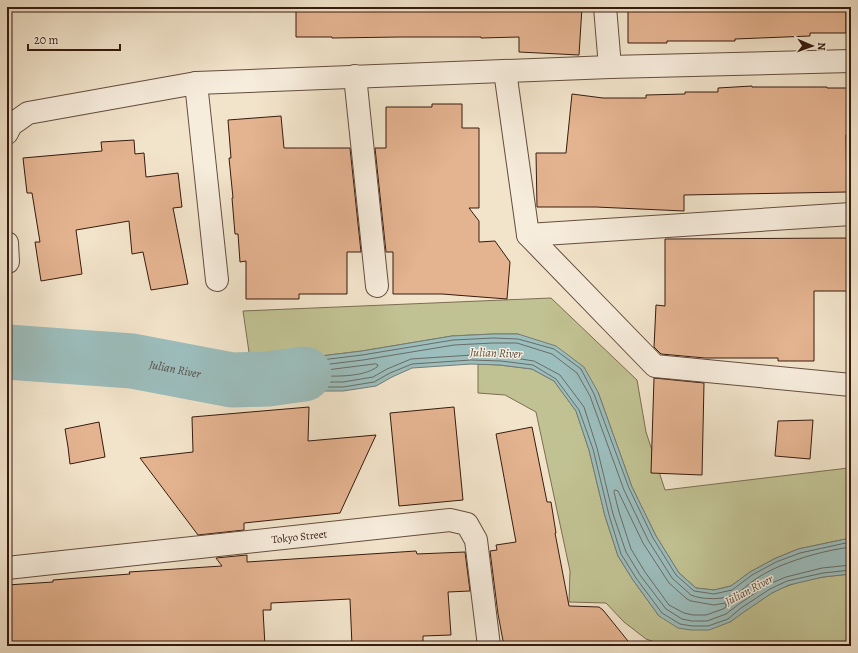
<svg xmlns="http://www.w3.org/2000/svg" width="858" height="653" viewBox="0 0 858 653" font-family="Alegreya,serif">
	<style>
		.green { fill: #c1c293; stroke: #7c6e51 }
		.water { fill: #9cbebd; stroke: #737d77 }
		.lines { fill: none; stroke-linecap: round; stroke-linejoin: round }
		.shore { stroke: #696c66; stroke-width: 1 }
		.river { stroke: #9cbebd; stroke-width: 55 }
		.building { fill: #e4b390; stroke: #361b0f }
		.minor-casing { stroke: #654d3e; stroke-width: 24 }
		.minor { stroke: #f7eddd; stroke-width: 22 }
		.labels { text-anchor: middle; dominant-baseline: central; stroke-width: 3; stroke-linejoin: round; paint-order: stroke }
		.street-label { font-size: 11px; fill: #361b0f; stroke: #f7eddd }
		.water-label { font-size: 12px; font-style: italic; fill: #554c43; stroke: #f7eddd }
	</style>
	<rect width="100%" height="100%" fill="#f2e4cb"/>
	<filter id="stains"><feTurbulence type="fractalNoise" baseFrequency=".005" numOctaves="4"/><feColorMatrix values="0 0 0 0 .2 0 0 0 0 .09 0 0 0 0 .02 0 0 0 .5 -.17"/></filter>
	<radialGradient id="worn" r=".72"><stop offset=".6" stop-color="#630" stop-opacity="0"/><stop offset="1" stop-color="#630" stop-opacity=".3"/></radialGradient>
	<path class="green" d="M551 298 637 380 646 432 665 490 848 468 851 469V538L841 540 798 549 774 559 750 572 731 586 714 590 696 588 679 573 656 536 632 487 598 392 518 334H493L452 336 362 351 321 356 251 366 243 311Z
		M478 364 500 365 532 369 554 381 576 411 589 450 605 516 618 556 633 580 659 616 730 622C747 609 770 591 790 585 810 578 830 576 851 574V646H655L658 643 646 639 624 622 606 603 569 602 570 571 536 412 505 395 478 393Z"/>
	<path class="water" d="M493 334H518L556 346 584 367 598 392 632 487 656 536 679 573 696 588 714 590 731 586 750 572 774 559 798 549 841 540 851 538V574L823 577 789 585 772 593 744 612 730 622 709 630H691L678 628 659 616 633 580 618 556 605 516 589 450 576 411 554 381 532 369 500 365 471 364 412 368 392 377 376 386 343 391H293L264 392H227L228 366H251L321 356 362 351 452 336Z"/>
	<g class="lines">
		<path class="shore" d="M376 364 378 365 377 367C362 378 332 376 314 376L312 374 313 372Z
			M615 490 618 491 643 543 669 583 687 599 691 601 714 605 725 603 726 605V607L723 609 706 615H693L684 613 669 605 645 572 631 549 619 512 614 492Z
			M851 542 841 544 800 553 776 562 752 575 732 590 714 594 694 591 676 575 653 538 629 488 594 394 581 369 554 349 518 339 493 338 453 340 362 355 321 360 252 370H233L231 372V386L233 388H264L293 387H343L374 382 390 373 412 364 471 360 501 361 533 365 556 379 579 410 593 449 609 515 621 554 636 578 662 613 680 624 692 626H708L728 619 741 608 770 589 787 581 823 573 851 570
			M851 547C827 550 802 557 780 566 771 570 761 575 753 581 748 585 742 590 736 594 725 600 702 600 691 595L672 578 648 540 624 490 590 396 577 373 552 354 517 343H493L454 345 363 360 322 365 252 375H238L236 377V381L238 383H264L293 382H343L373 377 387 369 411 359 472 355 501 356 534 361 560 375 584 407 597 448 613 514 626 552 640 575 666 609 682 619 692 621H707L726 614 739 604 767 585 786 577 822 568 851 565"/>
		<path class="river" id="s1" d="M7 352 132 361 232 380 268 379 304 374"/>
	</g>
	<path class="building" d="M296 7H582L579 55 519 52V37L481 38V37H400L332 38V37H296Z
		M628 7H846V33H810V36L735 39V41H667V43H628Z
		M752 86V87H827V88H851V135H846L847 192 684 195V211L596 207H537L536 153H566L572 94 603 98H646V95L685 94V92H718V88Z
		M432 104H462V128H479V208H469L479 221V242L495 241 510 262 507 299 442 294H393V252H386L375 148H386V107H432Z
		M281 116 284 148H350L361 252H347V294H299V299H246V261L240 262 238 234H235L232 198H233L229 158H231L228 120Z
		M134 140 135 154 144 153 146 177 178 173 182 207 173 208 188 284 151 290 143 252 132 254 129 221 76 230 82 274 41 281 35 242H40L32 193H27L23 158 102 151 101 142Z
		M851 238V291H814V361H778V358H705L661 354 654 347 656 305 665 306V239Z
		M654 378 704 383 702 475 651 473Z
		M309 407 308 441 376 435 340 513 244 523V530L198 535 140 458 193 452 192 417Z
		M454 407 463 500 399 506 390 413Z
		M813 420 810 459 775 456 778 421Z
		M99 422 105 457 70 464 68 447 65 429Z
		M532 427 547 502H551L556 533H555L569 606 599 607 603 610 632 646H504L498 614 490 551 497 550 496 545 516 542 496 434Z
		M416 551 417 554 465 552 470 591 448 592 451 635 423 636V646H352L350 599 271 603V610H263L265 646H7V585L53 582V580L130 574 129 572 222 566 216 558 247 555V562Z"/>
	<g class="lines">
		<g class="minor-casing">
			<g id="minor">
				<path d="M605 7 610 67"/>
				<path d="M505 71 528 235 655 366 851 385"/>
				<path d="M355 76 377 286"/>
				<path d="M196 83 217 280"/>
				<path d="M7 133 11 125 28 113 196 83 610 67 851 61"/>
				<path d="M528 235 851 214"/>
				<path d="M7 243 8 262"/>
				<path id="s2" d="M7 568 450 520 467 524 476 540 489 646"/>
			</g>
		</g>
		<use href="#minor" class="minor"/>
	</g>
	<g class="labels">
		<g class="street-label">
			<text stroke="none"><textPath href="#s2" startOffset="294">Tokyo Street</textPath></text>
		</g>
		<g class="water-label">
			<text transform="translate(496 353) rotate(2)">Julian River</text>
			<text stroke="none"><textPath href="#s1" startOffset="169">Julian River</textPath></text>
			<text transform="translate(749 590) rotate(-28)">Julian River</text>
		</g>
	</g>
	<rect width="858" height="653" fill="none" stroke="#f2e4cb" stroke-width="24"/>
	<rect x="8" y="8" width="842" height="637" fill="none" stroke="#361b0f" stroke-width="2"/>
	<rect x="12" y="12" width="834" height="629" fill="none" stroke="#361b0f"/>
	<g transform="translate(812 46) rotate(92)" stroke="#f7eddd" stroke-width="3" paint-order="stroke">
	<path d="M0-3L7 15L0 10L-7 15Z" fill="#361b0f"/>
	<text y="-6" font-size="11" font-weight="bold" text-anchor="middle" fill="#361b0f">N</text>
	</g>
	<path d="M28 44v6h92v-6" fill="none" stroke="#361b0f" stroke-width="2"/>
	<text x="34" y="44" font-size="12" fill="#361b0f" stroke="#f7eddd" stroke-width="3" paint-order="stroke">20 m</text>
	<rect width="100%" height="100%" filter="url(#stains)"/>
	<rect width="100%" height="100%" fill="url(#worn)"/>
</svg>
